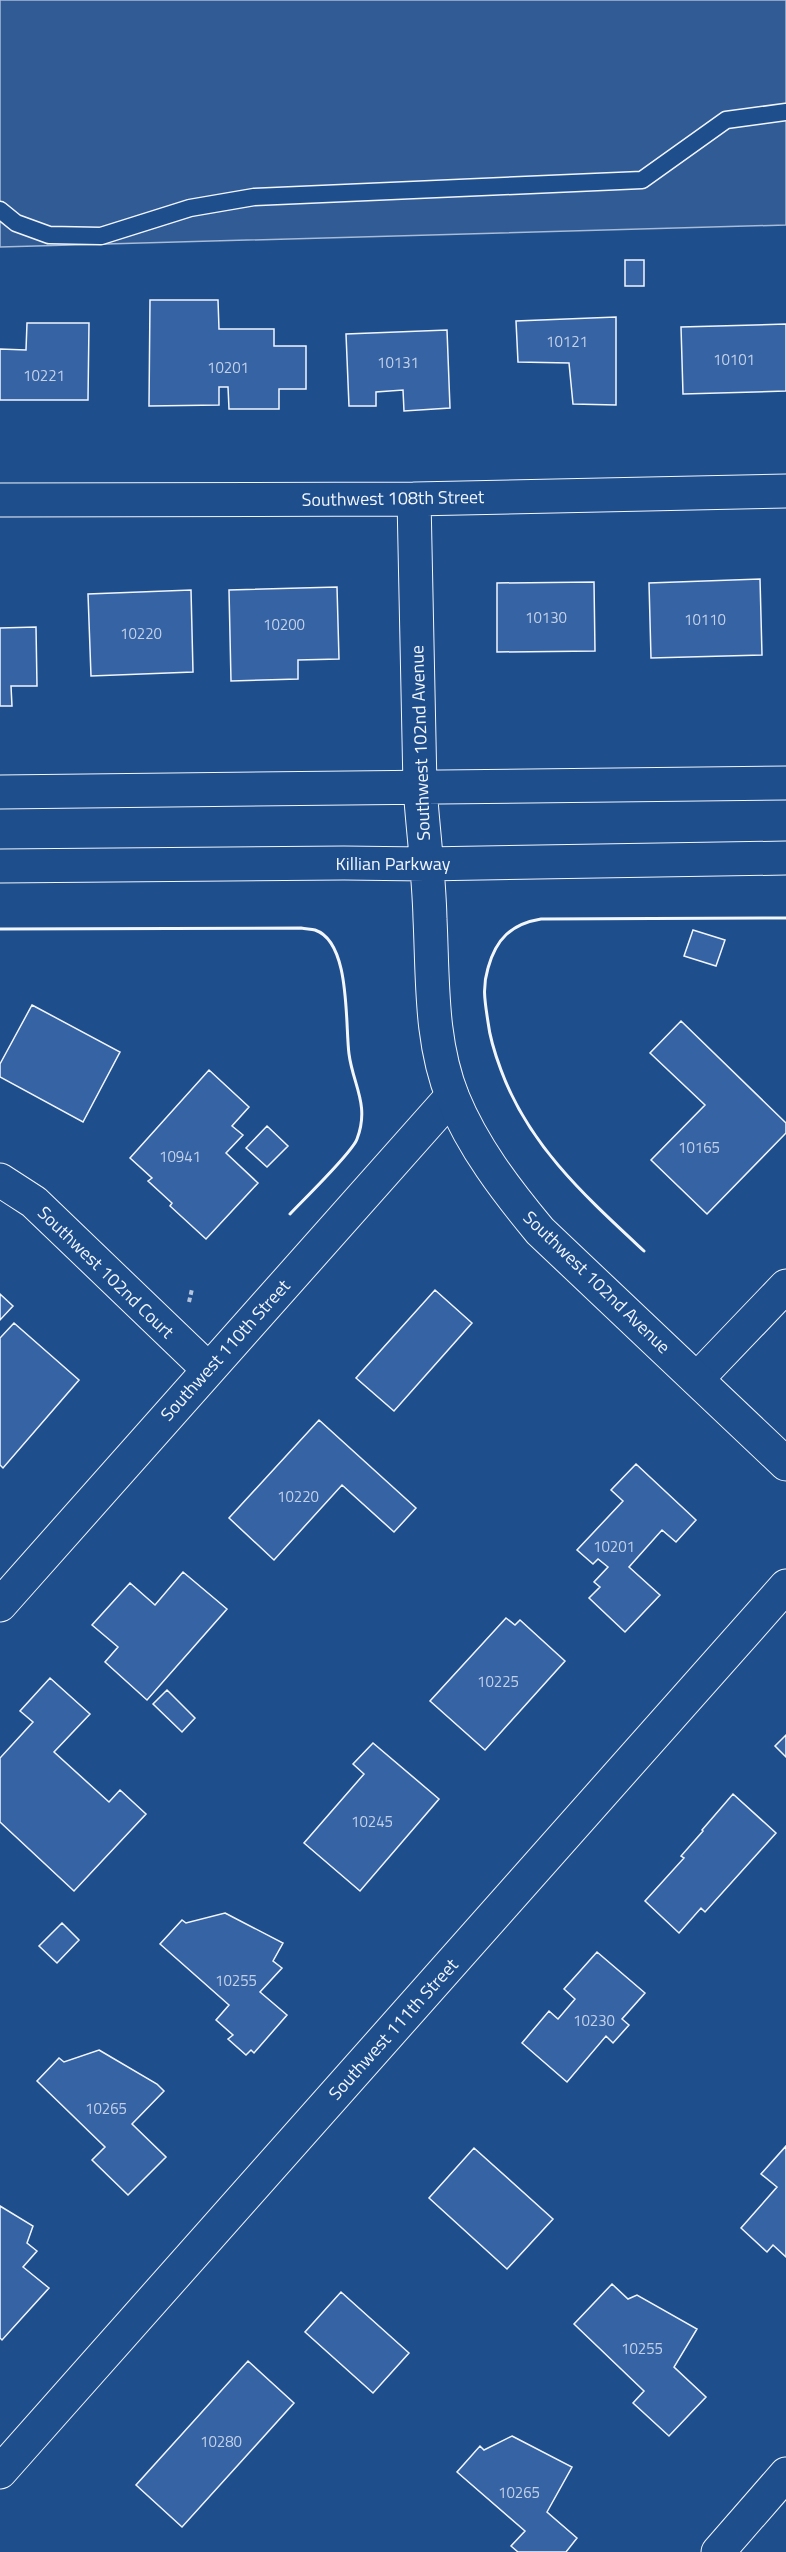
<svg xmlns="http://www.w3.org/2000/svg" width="786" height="2552" viewBox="0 0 786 2552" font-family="'Titillium Web',sans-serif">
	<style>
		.built { fill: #305b95; stroke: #a8bbd7; stroke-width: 1.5 }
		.building { fill: #3563a3; stroke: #f2f6ff; stroke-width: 1.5 }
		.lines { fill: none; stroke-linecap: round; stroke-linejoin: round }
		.lane-casing { stroke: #f2f6ff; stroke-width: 19 }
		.street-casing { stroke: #f2f6ff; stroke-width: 35 }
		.secondary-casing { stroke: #f2f6ff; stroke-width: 35 }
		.path { stroke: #b3c4dc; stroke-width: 4; stroke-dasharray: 4.5 3; stroke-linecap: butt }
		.lane { stroke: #1f4e8c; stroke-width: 16 }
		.street { stroke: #1f4e8c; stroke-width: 33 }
		.secondary { stroke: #1f4e8c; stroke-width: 33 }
		.wall { stroke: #f2f6ff; stroke-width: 3 }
		.labels { text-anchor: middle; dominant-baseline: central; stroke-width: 4.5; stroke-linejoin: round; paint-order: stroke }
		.number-label { font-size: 15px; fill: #c3d1e8 }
		.street-label { font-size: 18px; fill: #f2f6ff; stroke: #1f4e8c }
	</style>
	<rect width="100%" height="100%" fill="#1f4e8c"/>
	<path class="built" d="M0 0H786V225L0 247Z"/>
	<path class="building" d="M625 260H644V286H625Z
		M150 300H218L219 329H274V346H306V389H279V409H229L228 387H219V405L149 406Z
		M616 317V405L573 404 569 363 518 362 516 321Z
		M27 323H89L88 400H0V349L26 350Z
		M786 324V391L683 394 681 327Z
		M447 330 450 408 404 411 403 390 376 392V406H349L346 334Z
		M760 579 762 655 651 658 649 583Z
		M594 582 595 651 497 652V583Z
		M337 587 339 659 298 660V679L231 681 229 590Z
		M191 590 193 672 91 676 88 594Z
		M36 627 37 686H11L12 706H0V628Z
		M693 930 725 940 716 966 684 956Z
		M32 1005 120 1052 83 1122 0 1077V1064Z
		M681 1021 786 1123V1133L707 1214 651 1160 705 1105 650 1053Z
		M209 1070 249 1107 232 1126 243 1135 226 1153 258 1183 206 1239 170 1206 172 1203 148 1181 152 1178 130 1158Z
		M267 1126 288 1146 267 1167 246 1148Z
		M435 1290 472 1323 394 1411 356 1378Z
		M0 1294 13 1306 0 1320Z
		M14 1323 79 1380 3 1468 0 1465V1338Z
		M319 1420 416 1508 394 1532 342 1485 274 1560 229 1518Z
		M636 1464 696 1520 676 1542 662 1530 629 1567 660 1595 625 1632 589 1598 600 1587 594 1582 608 1567 598 1559 593 1564 577 1550 623 1501 611 1490Z
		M183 1572 227 1609 147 1700 105 1662 118 1647 92 1625 130 1583 155 1605Z
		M506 1618 515 1625 520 1620 565 1661 485 1750 430 1701Z
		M50 1678 90 1714 54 1752 109 1802 120 1790 146 1814 74 1891 0 1822V1758L33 1722 20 1711Z
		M167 1690 195 1718 182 1732 153 1704Z
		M786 1735V1757L775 1746Z
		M373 1743 439 1799 360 1891 304 1843 364 1774 353 1764Z
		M733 1794 776 1833 705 1912 701 1908 679 1933 645 1901 684 1858 681 1856 703 1831 702 1830Z
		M225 1913 283 1943 273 1961 282 1968 260 1992 287 2015 254 2053 251 2050 246 2055 228 2039 233 2035 216 2020 229 2005 160 1944 182 1920 186 1923Z
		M62 1923 79 1940 57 1963 39 1946Z
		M597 1952 645 1993 622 2019 629 2025 613 2043 606 2036 567 2082 522 2043 549 2011 558 2019 575 1999 564 1989Z
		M99 2050 157 2084 164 2091 132 2124 166 2157 128 2195 92 2160 105 2147 37 2081 59 2058 64 2062Z
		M786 2146V2257L773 2245 767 2252 741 2228 777 2187 761 2174Z
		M474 2148 553 2219 507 2269 429 2198Z
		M0 2206 33 2226 27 2243 37 2251 23 2267 49 2288 2 2340 0 2338Z
		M612 2284 628 2299 637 2295 697 2329 674 2367 706 2397 669 2436 633 2403 644 2391 574 2324Z
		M341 2292 409 2353 373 2393 305 2332Z
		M248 2361 294 2403 182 2527 136 2485Z
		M512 2436 572 2467 547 2512 577 2538 566 2552H518L511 2546 525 2531 457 2472 480 2446 484 2450Z"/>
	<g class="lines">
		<g class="lane-casing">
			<path id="lane" d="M0 210 16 223 49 235 101 236 190 208 254 197 642 180 726 120 786 112"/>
		</g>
		<g class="street-casing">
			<path id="street" d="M414 499 420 787
				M0 500 414 499 786 491
				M0 1180 34 1202 208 1369
				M697 1379 786 1286
				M0 1605 452 1096
				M0 2472 786 1586"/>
		</g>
		<g class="secondary-casing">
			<path id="secondary" d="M420 787C423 831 429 875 430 919 433 979 430 1041 453 1098 473 1147 506 1190 540 1231L786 1464
				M0 792 786 783
				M0 866 344 863 425 864 786 858
				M718 2552 786 2474"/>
		</g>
		<path class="path" d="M189 1302 192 1289"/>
		<use href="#lane" class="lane"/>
		<use href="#street" class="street"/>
		<use href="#secondary" class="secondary"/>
		<path class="wall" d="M0 929 301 928C306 929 311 929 315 930 351 942 345 1024 349 1054 353 1085 370 1105 357 1139 352 1153 303 1200 290 1214
			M644 1251C586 1197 529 1146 501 1070 495 1054 490 1039 488 1022 485 1002 482 988 488 968 496 939 511 924 541 919L786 918"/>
	</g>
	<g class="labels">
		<g class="number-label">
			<text x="567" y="341">10121</text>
			<text x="734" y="359">10101</text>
			<text x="398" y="362">10131</text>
			<text x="228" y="367">10201</text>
			<text x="44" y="375">10221</text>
			<text x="546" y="617">10130</text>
			<text x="705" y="619">10110</text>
			<text x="284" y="624">10200</text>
			<text x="141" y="633">10220</text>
			<text x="699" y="1147">10165</text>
			<text x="180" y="1156">10941</text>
			<text x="298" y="1496">10220</text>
			<text x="614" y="1546">10201</text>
			<text x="498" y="1681">10225</text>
			<text x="372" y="1821">10245</text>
			<text x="236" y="1980">10255</text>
			<text x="594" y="2020">10230</text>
			<text x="106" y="2108">10265</text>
			<text x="642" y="2348">10255</text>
			<text x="221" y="2441">10280</text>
			<text x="519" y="2492">10265</text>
		</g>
		<g class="street-label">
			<text transform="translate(393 498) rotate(-1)">Southwest 108th Street</text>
			<text transform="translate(420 743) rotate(-92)">Southwest 102nd Avenue</text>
			<text x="393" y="863">Killian Parkway</text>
			<text transform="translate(106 1272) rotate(44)">Southwest 102nd Court</text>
			<text transform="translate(597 1282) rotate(44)">Southwest 102nd Avenue</text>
			<text transform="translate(225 1350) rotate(-48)">Southwest 110th Street</text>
			<text transform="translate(393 2029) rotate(-48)">Southwest 111th Street</text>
		</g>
	</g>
</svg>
